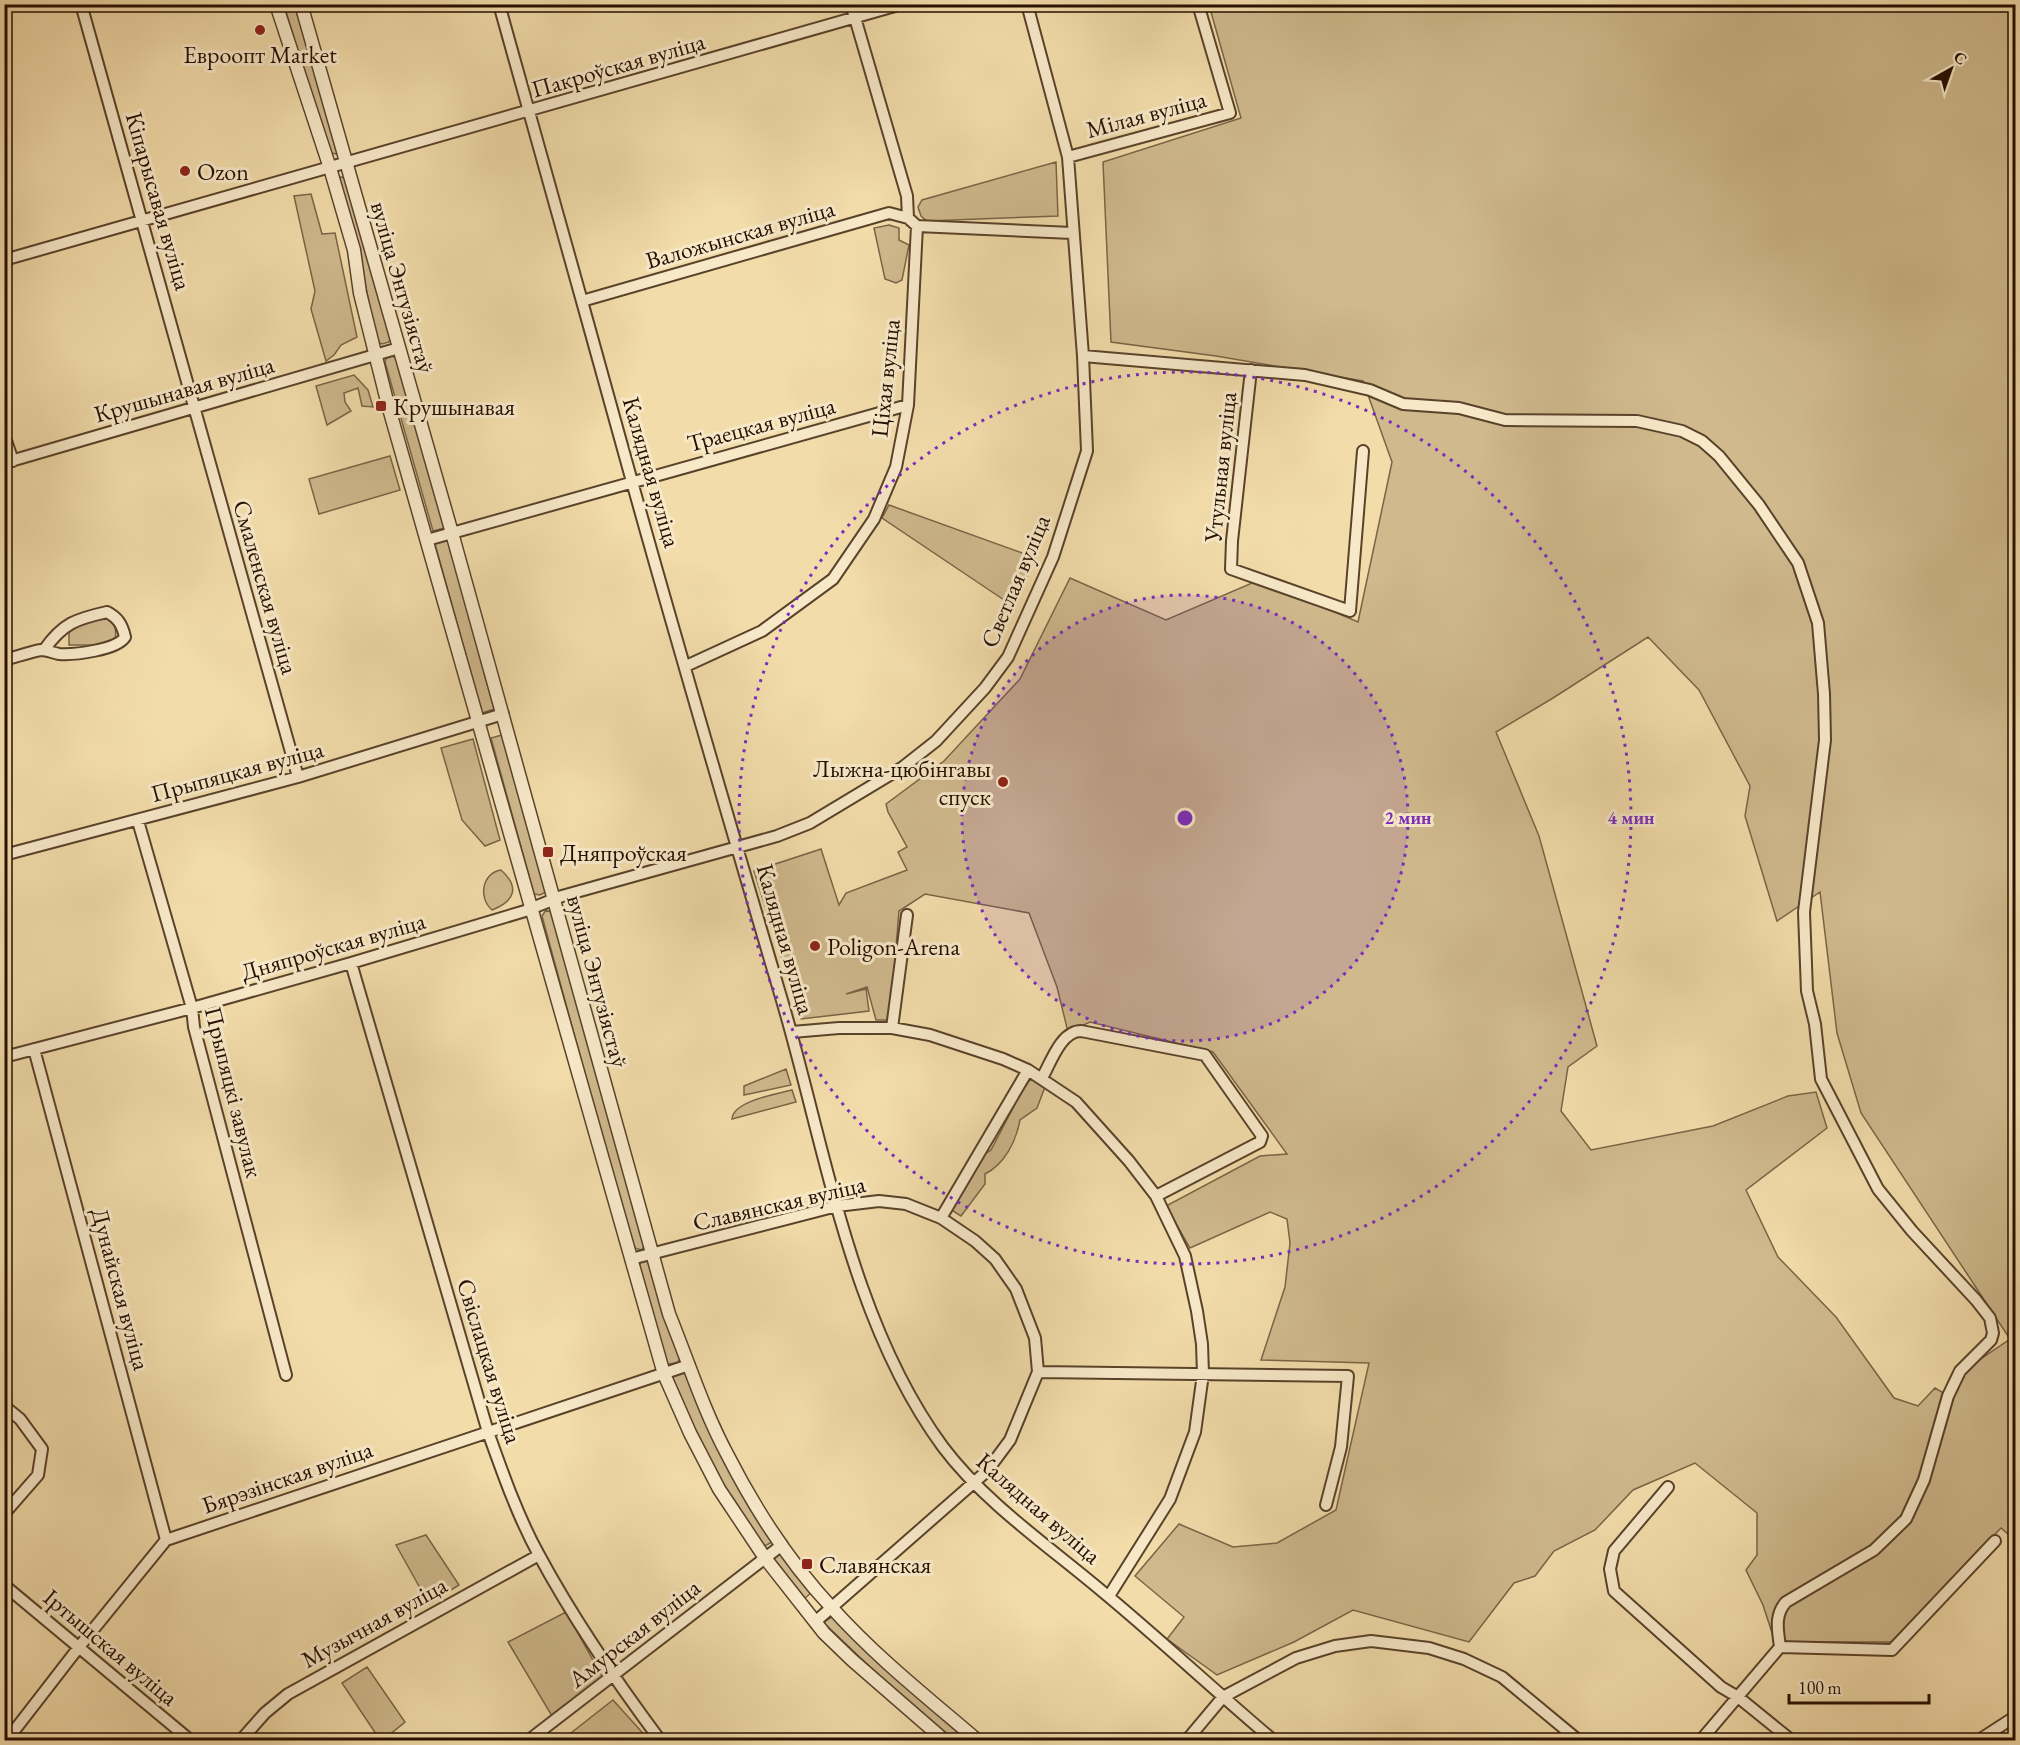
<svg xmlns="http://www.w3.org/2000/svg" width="2020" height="1745" viewBox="0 0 2020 1745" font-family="'EB Garamond',serif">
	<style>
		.green { fill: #cfb98d; stroke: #7a6446; stroke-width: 1.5; fill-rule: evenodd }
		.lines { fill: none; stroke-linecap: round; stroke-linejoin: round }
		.minor-casing { stroke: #59422a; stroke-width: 14 }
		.tertiary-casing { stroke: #59422a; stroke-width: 15 }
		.minor { stroke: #f7e8c8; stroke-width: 10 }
		.tertiary { stroke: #f7e8c8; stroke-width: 12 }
		.ring { fill: none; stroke: #7b2cbf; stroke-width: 3; stroke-dasharray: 3 6 }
		.poi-dot { fill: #8f2418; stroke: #f7e8c8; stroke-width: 2 }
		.labels { text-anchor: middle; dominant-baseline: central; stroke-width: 6; stroke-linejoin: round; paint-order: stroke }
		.poi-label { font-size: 24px; fill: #260f00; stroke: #f7e8c8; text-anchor: start }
		.street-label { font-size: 24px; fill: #260f00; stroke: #f7e8c8 }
		.centre { fill: #7b2cbf; stroke: #f7e8c8; stroke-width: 3 }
		.ring-label { font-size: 18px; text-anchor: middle; font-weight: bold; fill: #7b2cbf; stroke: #f7e8c8; stroke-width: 6; stroke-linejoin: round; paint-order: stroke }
	</style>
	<rect width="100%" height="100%" fill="#f2dcaa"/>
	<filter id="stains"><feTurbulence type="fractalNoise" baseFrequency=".00333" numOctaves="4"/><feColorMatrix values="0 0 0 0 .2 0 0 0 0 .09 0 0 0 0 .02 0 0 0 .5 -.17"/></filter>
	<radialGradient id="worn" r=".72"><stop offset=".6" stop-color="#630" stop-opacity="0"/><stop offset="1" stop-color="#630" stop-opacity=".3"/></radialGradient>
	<path class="green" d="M284 5H295L337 151 336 154 331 153 306 78Z
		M1209 5H2015V1540L2001 1528 1891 1642H1775L1763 1605 1746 1570 1757 1555V1513L1695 1463 1633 1490 1595 1530 1554 1551 1535 1576 1514 1583 1469 1642 1353 1610 1294 1642 1217 1675 1167 1639 1184 1617 1135 1576 1179 1524 1233 1547 1277 1543 1336 1510 1369 1363 1261 1360 1285 1287 1290 1243 1287 1219 1270 1212 1190 1248 1166 1206 1260 1156 1287 1154 1213 1052 1090 1022 1068 1032 1057 987 1029 913 925 894 899 911 890 1020H876L867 987 846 994 866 989 869 1011 801 1019 754 871 821 849 839 905 846 893 907 870 898 852 907 847 888 812 886 804 944 761 1020 679 1070 578 1166 620 1259 580 1358 622 1392 462 1363 381 1216 356 1111 342 1103 162 1241 118ZM1648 637 1699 690 1750 786 1745 816 1777 921 1820 892 1837 1033 1861 1113 2010 1339 1969 1367 1952 1398 1935 1388 1918 1406 1894 1398 1836 1317 1778 1257 1746 1190 1827 1128 1816 1092 1788 1096 1713 1126 1591 1150 1561 1111 1568 1067 1597 1046 1539 836 1496 732 1553 698Z
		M1056 162 1058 216 927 221 921 216 918 207 922 200Z
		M341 177 345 178 390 338 389 342 382 344 376 340 362 266 339 179Z
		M311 194 322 234 335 233 357 337 341 345 334 355 326 361 311 309 315 291 294 196Z
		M889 225 899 228V240L909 245 902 280 896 283 885 279 874 228Z
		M392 355 397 360 444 528 433 531 385 362 387 356Z
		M354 375 368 390 373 407 362 406 358 388 344 393 345 402 351 411 327 425 316 386Z
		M390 456 400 490 319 514 309 479Z
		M889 505 1036 558 1013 606 882 518Z
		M441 541H448L494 709 482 713 435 544Z
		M108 617C115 625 117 629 115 640L97 645H69V630L93 618Z
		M502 735 546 892 540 895 534 894 491 738Z
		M473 739 500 840 485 846 462 820 441 748Z
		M501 870C520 887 515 901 492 910 478 898 482 873 501 870Z
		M546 910 553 913 646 1245 641 1250 632 1247 542 916Z
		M786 1069 791 1085 744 1095V1086Z
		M1030 1080 1038 1081 1045 1087 1037 1108 1020 1120C1016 1141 1005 1164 985 1174V1184L961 1216 953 1211V1204L983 1155 991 1150 1024 1087Z
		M792 1090 796 1102 732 1119C733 1101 777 1094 792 1090Z
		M647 1260 680 1359 677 1363 667 1364 639 1266 641 1262Z
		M685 1371 703 1419 739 1487 772 1542 763 1547 728 1495 693 1425 672 1376Z
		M426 1535 459 1585 429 1604 396 1545Z
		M778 1553 782 1556 812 1592 803 1600 772 1557Z
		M566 1612 603 1678 552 1716 508 1642Z
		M832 1617 911 1692 968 1740H952L905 1700 825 1624V1621Z
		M367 1667 405 1722 383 1740H380L342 1683Z
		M613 1700 649 1740H562Z"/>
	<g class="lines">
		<g class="minor-casing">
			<path id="minor" d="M81 4 298 777
				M499 4C544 162 587 320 631 478 679 651 730 824 781 997 825 1145 850 1321 943 1447 985 1503 1050 1547 1103 1592 1161 1640 1216 1692 1273 1740
				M1068 157 1230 113 1198 4
				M917 226 1072 233
				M4 260 902 4
				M582 301 889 213 908 218
				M1083 356 1305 375 1370 390 1403 404 1459 408 1505 420 1637 421 1682 431 1702 441 1719 456 1759 505 1798 563 1818 623 1824 694 1825 740 1804 912 1807 991 1815 1024 1821 1079 1878 1189 1912 1231 1976 1300 1990 1318 1993 1333 1991 1340 1960 1371 1948 1396 1924 1480 1906 1519 1874 1550 1786 1602C1774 1615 1778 1631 1780 1647
				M1251 370 1232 541 1231 569 1350 611 1363 451
				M4 435 13 461
				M4 463 399 348
				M427 540 908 405
				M4 660C16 657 29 652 41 650 47 650 53 653 59 654 74 655 117 650 125 637 122 624 118 618 107 612 76 619 63 623 44 650
				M686 666 762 631 833 579 874 519 896 467 908 405 917 226 908 218 907 196 851 4
				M138 821 192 1008 194 1027 286 1375
				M4 855 298 777 503 714
				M351 963 488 1432C503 1474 518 1517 539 1555 574 1620 616 1681 660 1740
				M892 1028 907 915
				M792 1032 839 1028H892L930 1035 1003 1059 1028 1070 1076 1102 1129 1161 1156 1196 1185 1256 1197 1311 1202 1344 1203 1374 1195 1432 1170 1499 1109 1596
				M34 1049 166 1540
				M4 1057 192 1008 351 963 525 911 562 896 777 836 810 823 903 767 936 741 985 688 1008 657 1053 557 1087 451 1083 356 1068 157 1027 4
				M1042 1078C1051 1062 1061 1031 1081 1031L1205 1055 1262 1136 1260 1142 1156 1196
				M941 1218 1028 1070
				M631 1259 837 1206 879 1201 906 1204 941 1218 975 1241 995 1259 1016 1289 1035 1338 1038 1372 1010 1440 987 1471 815 1622
				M1038 1372 1348 1376 1341 1447 1326 1505
				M4 1406 20 1419 42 1449 38 1475 4 1514
				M1668 1487 1614 1551 1610 1569 1614 1591 1721 1687 1738 1697 1791 1740
				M4 1585 190 1740
				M1780 1647 1892 1650 1995 1541
				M7 1740 79 1647 166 1540 689 1365
				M241 1740 265 1713 288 1694 539 1555
				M529 1740 782 1545
				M1187 1740 1223 1697 1296 1658 1335 1646 1371 1641 1429 1648 1464 1659 1502 1677 1578 1740
				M1701 1740 1780 1647
				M1979 1740 2016 1716"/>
		</g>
		<g class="tertiary-casing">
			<path id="tertiary" d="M276 4 330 168 354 250 360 293 388 405 664 1374 690 1433 719 1489 765 1558 824 1633 852 1660 944 1740
				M301 4 452 533 669 1314C688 1361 703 1409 727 1454 755 1509 790 1563 832 1608 876 1657 928 1698 977 1740"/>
		</g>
		<use href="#minor" class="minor"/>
		<use href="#tertiary" class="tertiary"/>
	</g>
	<circle cx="1185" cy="818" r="223" fill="#7b2cbf" fill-opacity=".12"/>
	<g class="ring">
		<circle cx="1185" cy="818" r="223"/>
		<circle cx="1185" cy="818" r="446"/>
	</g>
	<g class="poi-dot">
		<circle cx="260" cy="30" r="6"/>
		<circle cx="185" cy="171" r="6"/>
		<rect x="375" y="400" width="12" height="12" rx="3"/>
		<circle cx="1003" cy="782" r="6"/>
		<rect x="542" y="846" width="12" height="12" rx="3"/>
		<circle cx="815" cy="946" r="6"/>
		<rect x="801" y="1558" width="12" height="12" rx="3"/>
	</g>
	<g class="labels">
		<g class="poi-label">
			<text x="260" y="54" text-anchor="middle">Евроопт Market</text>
			<text x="197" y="171">Ozon</text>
			<text x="393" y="406">Крушынавая</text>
			<text x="991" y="768" text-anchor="end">Лыжна-цюбінгавы<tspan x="991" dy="28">спуск</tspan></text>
			<text x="560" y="852">Дняпроўская</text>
			<text x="827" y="946">Poligon-Arena</text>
			<text x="819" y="1564">Славянская</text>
		</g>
		<g class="street-label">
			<text transform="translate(618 65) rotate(-16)">Пакроўская вуліца</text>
			<text transform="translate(1146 114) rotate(-15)">Мілая вуліца</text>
			<text transform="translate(159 201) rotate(74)">Кіпарысавая вуліца</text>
			<text transform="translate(740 234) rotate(-16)">Валожынская вуліца</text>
			<text transform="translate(403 287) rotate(74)">вуліца Энтузіястаў</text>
			<text transform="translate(885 378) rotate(-84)">Ціхая вуліца</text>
			<text transform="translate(184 389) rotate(-16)">Крушынавая вуліца</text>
			<text transform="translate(761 424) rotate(-15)">Траецкая вуліца</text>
			<text transform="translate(1220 467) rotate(-84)">Утульная вуліца</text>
			<text transform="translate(652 472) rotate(74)">Калядная вуліца</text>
			<text transform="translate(1015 581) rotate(-67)">Светлая вуліца</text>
			<text transform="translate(266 587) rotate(74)">Смаленская вуліца</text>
			<text transform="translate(237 771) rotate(-15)">Прыпяцкая вуліца</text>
			<text transform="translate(786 939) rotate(74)">Калядная вуліца</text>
			<text transform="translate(333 946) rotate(-16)">Дняпроўская вуліца</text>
			<text transform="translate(598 981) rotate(75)">вуліца Энтузіястаў</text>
			<text transform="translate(234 1092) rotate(76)">Прыпяцкі завулак</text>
			<text transform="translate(779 1203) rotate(-13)">Славянская вуліца</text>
			<text transform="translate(121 1289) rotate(75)">Дунайская вуліца</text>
			<text transform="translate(490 1361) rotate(73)">Свіслацкая вуліца</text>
			<text transform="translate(287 1477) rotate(-19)">Бярэзінская вуліца</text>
			<text transform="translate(1039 1508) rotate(41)">Калядная вуліца</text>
			<text transform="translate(374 1622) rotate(-29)">Музычная вуліца</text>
			<text transform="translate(634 1633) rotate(-38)">Амурская вуліца</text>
			<text transform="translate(111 1647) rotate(40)">Іртышская вуліца</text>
		</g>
	</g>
	<circle cx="1185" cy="818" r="9" class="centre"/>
	<g class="ring-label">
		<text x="1408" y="824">2 мин</text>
		<text x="1631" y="824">4 мин</text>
	</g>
	<rect width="2020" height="1745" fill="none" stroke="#f2dcaa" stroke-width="24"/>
	<rect x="6" y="6" width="2008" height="1733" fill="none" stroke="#260f00" stroke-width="3"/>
	<rect x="12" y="12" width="1996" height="1721" fill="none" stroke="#260f00" stroke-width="1.5"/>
	<g transform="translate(1951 69) rotate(40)" stroke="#f7e8c8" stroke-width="4.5" paint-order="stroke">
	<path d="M0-4.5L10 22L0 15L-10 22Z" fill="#260f00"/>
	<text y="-9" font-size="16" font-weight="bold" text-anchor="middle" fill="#260f00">С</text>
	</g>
	<path d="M1789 1694v9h140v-9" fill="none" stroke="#260f00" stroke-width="3"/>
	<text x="1798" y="1694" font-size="18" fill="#260f00" stroke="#f7e8c8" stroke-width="4.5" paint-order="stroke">100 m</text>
	<rect width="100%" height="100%" filter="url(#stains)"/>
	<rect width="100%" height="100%" fill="url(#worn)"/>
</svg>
